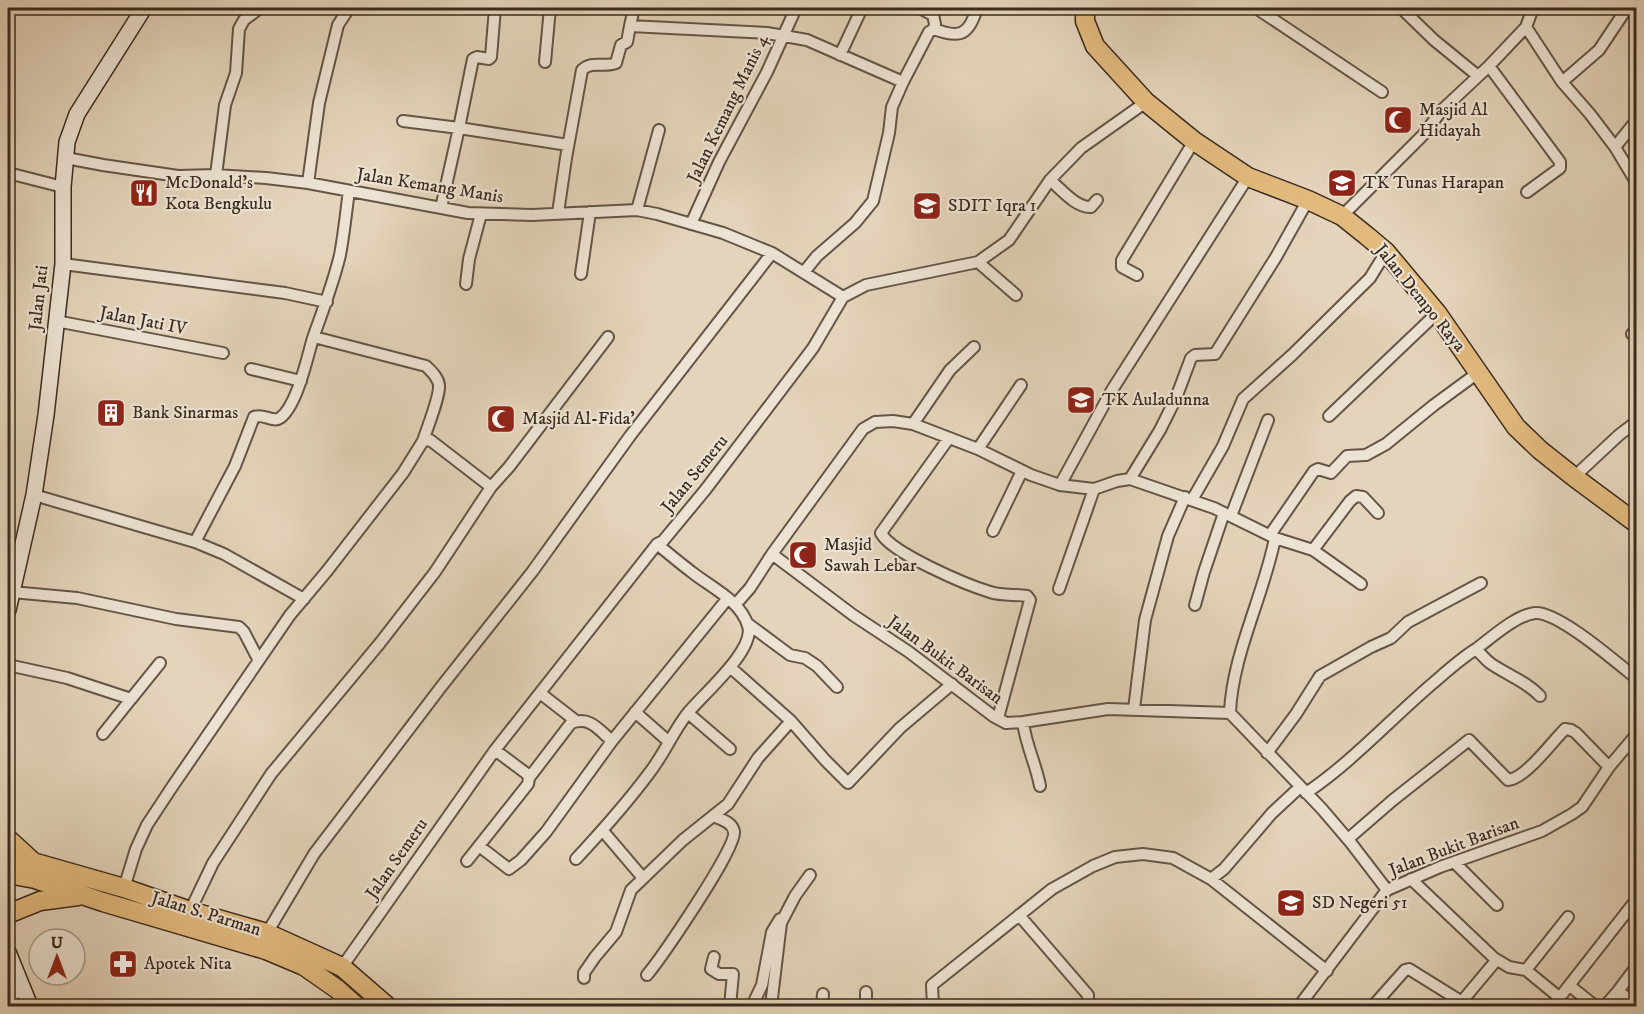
<svg xmlns="http://www.w3.org/2000/svg" width="1644" height="1014" viewBox="0 0 1644 1014" font-family="'IM FELL DW Pica',serif">
	<style>
		.lines { fill: none; stroke-linecap: round; stroke-linejoin: round }
		.street-casing { stroke: #645546; stroke-width: 14 }
		.secondary-casing { stroke: #3a2b1f; stroke-width: 18 }
		.primary-casing { stroke: #3a2b1f; stroke-width: 21 }
		.street { stroke: #ede3d3; stroke-width: 10 }
		.secondary { stroke: #ede3d3; stroke-width: 15 }
		.primary { stroke: #e2ba7e; stroke-width: 18 }
		.labels { text-anchor: middle; dominant-baseline: central; stroke-width: 4.5; stroke-linejoin: round; paint-order: stroke }
		.street-label { font-size: 18px; fill: #3a2b1f; stroke: #ede3d3 }
		.poi-label { font-size: 18px; fill: #3a2b1f; stroke: #ede3d3; text-anchor: start }
	</style>
	<rect width="100%" height="100%" fill="#e4d4bb"/>
	<filter id="stains"><feTurbulence type="fractalNoise" baseFrequency=".00333" numOctaves="4"/><feColorMatrix values="0 0 0 0 .2 0 0 0 0 .09 0 0 0 0 .02 0 0 0 .5 -.17"/></filter>
	<radialGradient id="worn" r=".72"><stop offset=".6" stop-color="#630" stop-opacity="0"/><stop offset="1" stop-color="#630" stop-opacity=".3"/></radialGradient>
	<g class="lines">
		<g class="street-casing">
			<path id="street" d="M634 8 630 26 767 33 807 40 903 82 929 32 934 29C960 39 969 35 977 8
				M920 8 933 15 935 24 934 29
				M1256 8 1382 92
				M1401 8 1434 40 1478 76
				M1526 27 1533 8
				M840 55 862 8
				M545 62 550 8
				M1489 66 1560 162V168L1527 192
				M1562 82 1599 50 1627 8
				M403 121 459 128 473 59 477 57 489 59 491 57 495 8
				M1615 147 1636 121
				M66 158 103 165 178 176 216 175 266 178 308 183 468 213 532 215 637 210 657 214 723 233 772 253 843 297
				M8 173 63 187
				M216 175 225 105 236 73 239 29 244 20 260 8
				M1050 180C1061 189 1076 208 1091 207L1097 200
				M308 183 319 103 338 25 349 8
				M441 208 459 128 568 145
				M637 210 659 130
				M558 213 566 158 582 70C592 60 604 68 616 63L621 45 627 42 630 26
				M1342 216 1423 135 1442 110 1489 66 1526 27 1562 82 1590 114 1615 147 1636 182
				M691 224 719 162 767 72 796 8
				M978 262 1016 295
				M63 264 285 293 327 302
				M804 272 817 256 855 223 873 201 889 133 892 107 903 82
				M581 274 590 212
				M1137 275 1122 267V260L1194 141
				M466 284 469 259 481 214
				M56 321 223 353
				M1632 334 1636 330
				M314 337 426 366C431 371 438 377 439 385 440 397 427 428 423 441
				M251 369 301 381
				M1329 416 1437 313
				M913 424 950 370 974 347
				M949 438 881 533C891 553 967 585 990 592 1002 596 1015 594 1027 596L1030 600 998 718
				M978 449 1021 385
				M1574 477 1619 435 1636 422
				M1130 479 1160 430 1176 398 1191 358 1195 355 1215 354 1276 257 1308 200
				M1060 485 1112 390 1248 177
				M34 495 195 542 224 554 304 599
				M1192 500 1223 446 1243 399 1292 355 1370 278 1386 252
				M1231 516 1268 420
				M993 531 1022 471
				M1270 535 1314 471 1318 469 1331 473 1347 456 1366 455 1386 444 1434 405 1479 372
				M1275 538 1313 550 1361 584
				M195 542 235 466 254 417C263 413 273 423 280 418 297 406 307 358 313 338 323 310 333 284 340 255 344 234 346 212 349 191
				M1313 550 1350 501 1356 496 1363 497 1378 513
				M772 554 853 615 909 652 993 716 1006 723 1023 722 1108 709 1230 713
				M1059 589 1094 489
				M12 592 77 598 176 619 239 627 244 632 258 659
				M735 605 750 588 772 554 863 429 875 422 893 421 913 424 978 449 1031 475 1060 485 1094 489 1117 481 1130 479 1214 508 1275 538C1264 595 1232 655 1230 713L1322 809 1351 843 1387 890
				M1195 605 1204 572 1224 513
				M747 623 790 655 805 658 817 666 837 687
				M1476 649C1491 638 1516 615 1535 613 1558 611 1617 663 1636 678
				M8 665 67 678 131 699 160 663
				M730 667 791 721
				M540 693 576 721
				M1134 709 1145 620 1168 536 1185 497
				M635 712 668 741
				M688 713 730 749
				M1023 722C1026 746 1036 764 1040 786
				M103 734 131 699
				M495 750 527 774 529 778
				M1267 753 1296 714 1320 676 1371 647 1391 638 1408 622 1481 583
				M1306 793C1352 762 1390 720 1432 684 1446 672 1460 659 1476 649 1481 654 1485 659 1490 663 1507 675 1526 681 1540 696
				M603 831 643 878
				M1348 839 1393 800 1469 740 1508 780C1525 779 1552 742 1565 729L1571 730 1576 733 1609 767
				M479 846 509 869 521 860 546 832 612 741 728 598
				M576 859C602 831 627 803 650 772 664 754 673 732 687 714 701 696 756 650 748 626 741 601 712 588 693 573 681 564 669 554 657 544
				M467 861 528 784 529 778 571 723C590 716 598 729 612 741
				M1454 862 1497 905
				M1211 879 1224 869 1272 813 1300 787
				M1411 879 1494 958V963L1458 1006
				M124 888 136 849 147 825 172 787 290 615 327 571 403 473 423 441 430 440 491 487
				M190 911 213 863 271 774 380 643 435 572 491 487 509 467 608 337
				M1019 915 1088 995V1002L1082 1006
				M267 933 314 854 441 687 532 572 630 436 772 253
				M714 957 711 969 719 974H733L730 1006
				M1494 958 1509 967 1526 970 1560 998
				M342 967 495 750 657 544 663 541 706 489 813 348 843 297 866 285 978 262 1009 240 1050 180 1081 148 1146 102
				M1526 970 1568 917
				M647 975C661 958 737 848 734 832 733 822 720 819 713 816
				M584 978V973L595 957 616 932 631 890 683 840 728 804 758 758 791 721 825 760 848 783 900 728 952 684
				M1570 986 1595 1006
				M1618 991 1636 967
				M8 998 22 989
				M752 1006 762 985 772 932 780 919
				M771 1006 781 923 795 896 810 875
				M822 1006 823 994
				M866 1006V992
				M933 1006 932 985 1052 889 1093 866 1115 857 1143 854 1173 858 1211 879 1327 971
				M1299 1006 1387 890 1440 867 1542 831 1572 814 1582 807 1609 767 1636 735
				M1373 1006 1405 970 1409 969 1462 1002
				M1553 1006 1636 900
				M1605 1006 1618 991 1636 1004"/>
		</g>
		<g class="secondary-casing">
			<path id="secondary" d="M8 610 34 495 46 415 63 264V187L67 142 77 114 144 8
				M8 952 30 1006"/>
		</g>
		<g class="primary-casing">
			<path id="primary" d="M1085 8V21L1095 46 1146 102 1194 141 1248 177 1308 200 1342 216 1367 236 1386 252 1437 313 1516 427 1540 450 1574 477 1636 523
				M8 839 31 860
				M8 855 124 888 190 911 267 933 342 967 387 1006
				M8 874 35 879 103 902 266 950 304 966 337 989 356 1006
				M8 914 40 901 78 896"/>
		</g>
		<use href="#street" class="street"/>
		<use href="#secondary" class="secondary"/>
		<use href="#primary" class="primary"/>
	</g>
	<defs>
		<g id="mosque-square" transform="scale(1.5)"><rect x="-9" y="-9" width="18" height="18" rx="4" fill="#8f2418" stroke="#ede3d3"/><path d="M3.5-4.9A6 6 0 1 0 3.5 4.9A5 5 0 1 1 3.5-4.9Z" fill="#fff"/></g>
		<g id="school-square" transform="scale(1.5)"><rect x="-9" y="-9" width="18" height="18" rx="4" fill="#8f2418" stroke="#ede3d3"/><path d="M0-5L7-2L0 1L-7-2ZM-4 1L0 2.5L4 1V4Q0 6-4 4Z" fill="#fff"/></g>
		<g id="restaurant-square" transform="scale(1.5)"><rect x="-9" y="-9" width="18" height="18" rx="4" fill="#8f2418" stroke="#ede3d3"/><path d="M-5-6h1v4h1v-4h1v4h1v-4h1v5L-1.5 .5V6h-2V.5L-5-1ZM5-6V6H3V1.5H1.5Q1.5-4 5-6Z" fill="#fff"/></g>
		<g id="building-square" transform="scale(1.5)"><rect x="-9" y="-9" width="18" height="18" rx="4" fill="#8f2418" stroke="#ede3d3"/><path d="M-4-6H4V6H1V3H-1V6H-4ZM-2.5-4.3h1.7v1.8h-1.7ZM.8-4.3h1.7v1.8H.8ZM-2.5-1h1.7V.8h-1.7ZM.8-1h1.7V.8H.8Z" fill="#fff"/></g>
		<g id="pharmacy-square" transform="scale(1.5)"><rect x="-9" y="-9" width="18" height="18" rx="4" fill="#8f2418" stroke="#ede3d3"/><path d="M-2-6h4v4h4v4h-4v4h-4v-4h-4v-4h4Z" fill="#fff"/></g>
	</defs>
	<g fill-rule="evenodd">
		<use href="#mosque-square" x="1398" y="120"/>
		<use href="#school-square" x="1342" y="183"/>
		<use href="#restaurant-square" x="144" y="193"/>
		<use href="#school-square" x="927" y="206"/>
		<use href="#school-square" x="1081" y="400"/>
		<use href="#building-square" x="111" y="413"/>
		<use href="#mosque-square" x="501" y="419"/>
		<use href="#mosque-square" x="803" y="555"/>
		<use href="#school-square" x="1291" y="903"/>
		<use href="#pharmacy-square" x="123" y="964"/>
	</g>
	<g class="labels">
		<g class="street-label">
			<text transform="translate(728 109) rotate(-64)">Jalan Kemang Manis 4</text>
			<text transform="translate(430 186) rotate(9)">Jalan Kemang Manis</text>
			<text transform="translate(39 298) rotate(-84)">Jalan Jati</text>
			<text transform="translate(1420 298) rotate(51)">Jalan Dempo Raya</text>
			<text transform="translate(143 321) rotate(11)">Jalan Jati IV</text>
			<text transform="translate(695 474) rotate(-51)">Jalan Semeru</text>
			<text transform="translate(945 660) rotate(36)">Jalan Bukit Barisan</text>
			<text transform="translate(1454 847) rotate(-21)">Jalan Bukit Barisan</text>
			<text transform="translate(397 859) rotate(-55)">Jalan Semeru</text>
			<text transform="translate(206 914) rotate(17)">Jalan S. Parman</text>
		</g>
		<g class="poi-label">
			<text x="1419" y="110">Masjid Al<tspan x="1419" dy="21">Hidayah</tspan></text>
			<text x="165" y="183">McDonald's<tspan x="165" dy="21">Kota Bengkulu</tspan></text>
			<text x="1363" y="183">TK Tunas Harapan</text>
			<text x="948" y="206">SDIT Iqra 1</text>
			<text x="1102" y="400">TK Auladunna</text>
			<text x="132" y="413">Bank Sinarmas</text>
			<text x="522" y="419">Masjid Al-Fida'</text>
			<text x="824" y="545">Masjid<tspan x="824" dy="21">Sawah Lebar</tspan></text>
			<text x="1312" y="903">SD Negeri 51</text>
			<text x="144" y="964">Apotek Nita</text>
		</g>
	</g>
	<rect width="1644" height="1014" fill="none" stroke="#e4d4bb" stroke-width="30"/>
	<rect x="9" y="9" width="1626" height="996" fill="none" stroke="#3a2b1f" stroke-width="3"/>
	<rect x="15" y="15" width="1614" height="984" fill="none" stroke="#3a2b1f" stroke-width="1.5"/>
	<g transform="translate(57 957)"><circle r="28" fill="#ede3d3" stroke="#a5998b" stroke-width="1.5"/>
	<path d="M0-4.5L10 22L0 15L-10 22Z" fill="#8f2418"/>
	<text y="-9" font-size="16" font-weight="bold" text-anchor="middle" fill="#3a2b1f">U</text>
	</g>
	<rect width="100%" height="100%" filter="url(#stains)"/>
	<rect width="100%" height="100%" fill="url(#worn)"/>
</svg>
